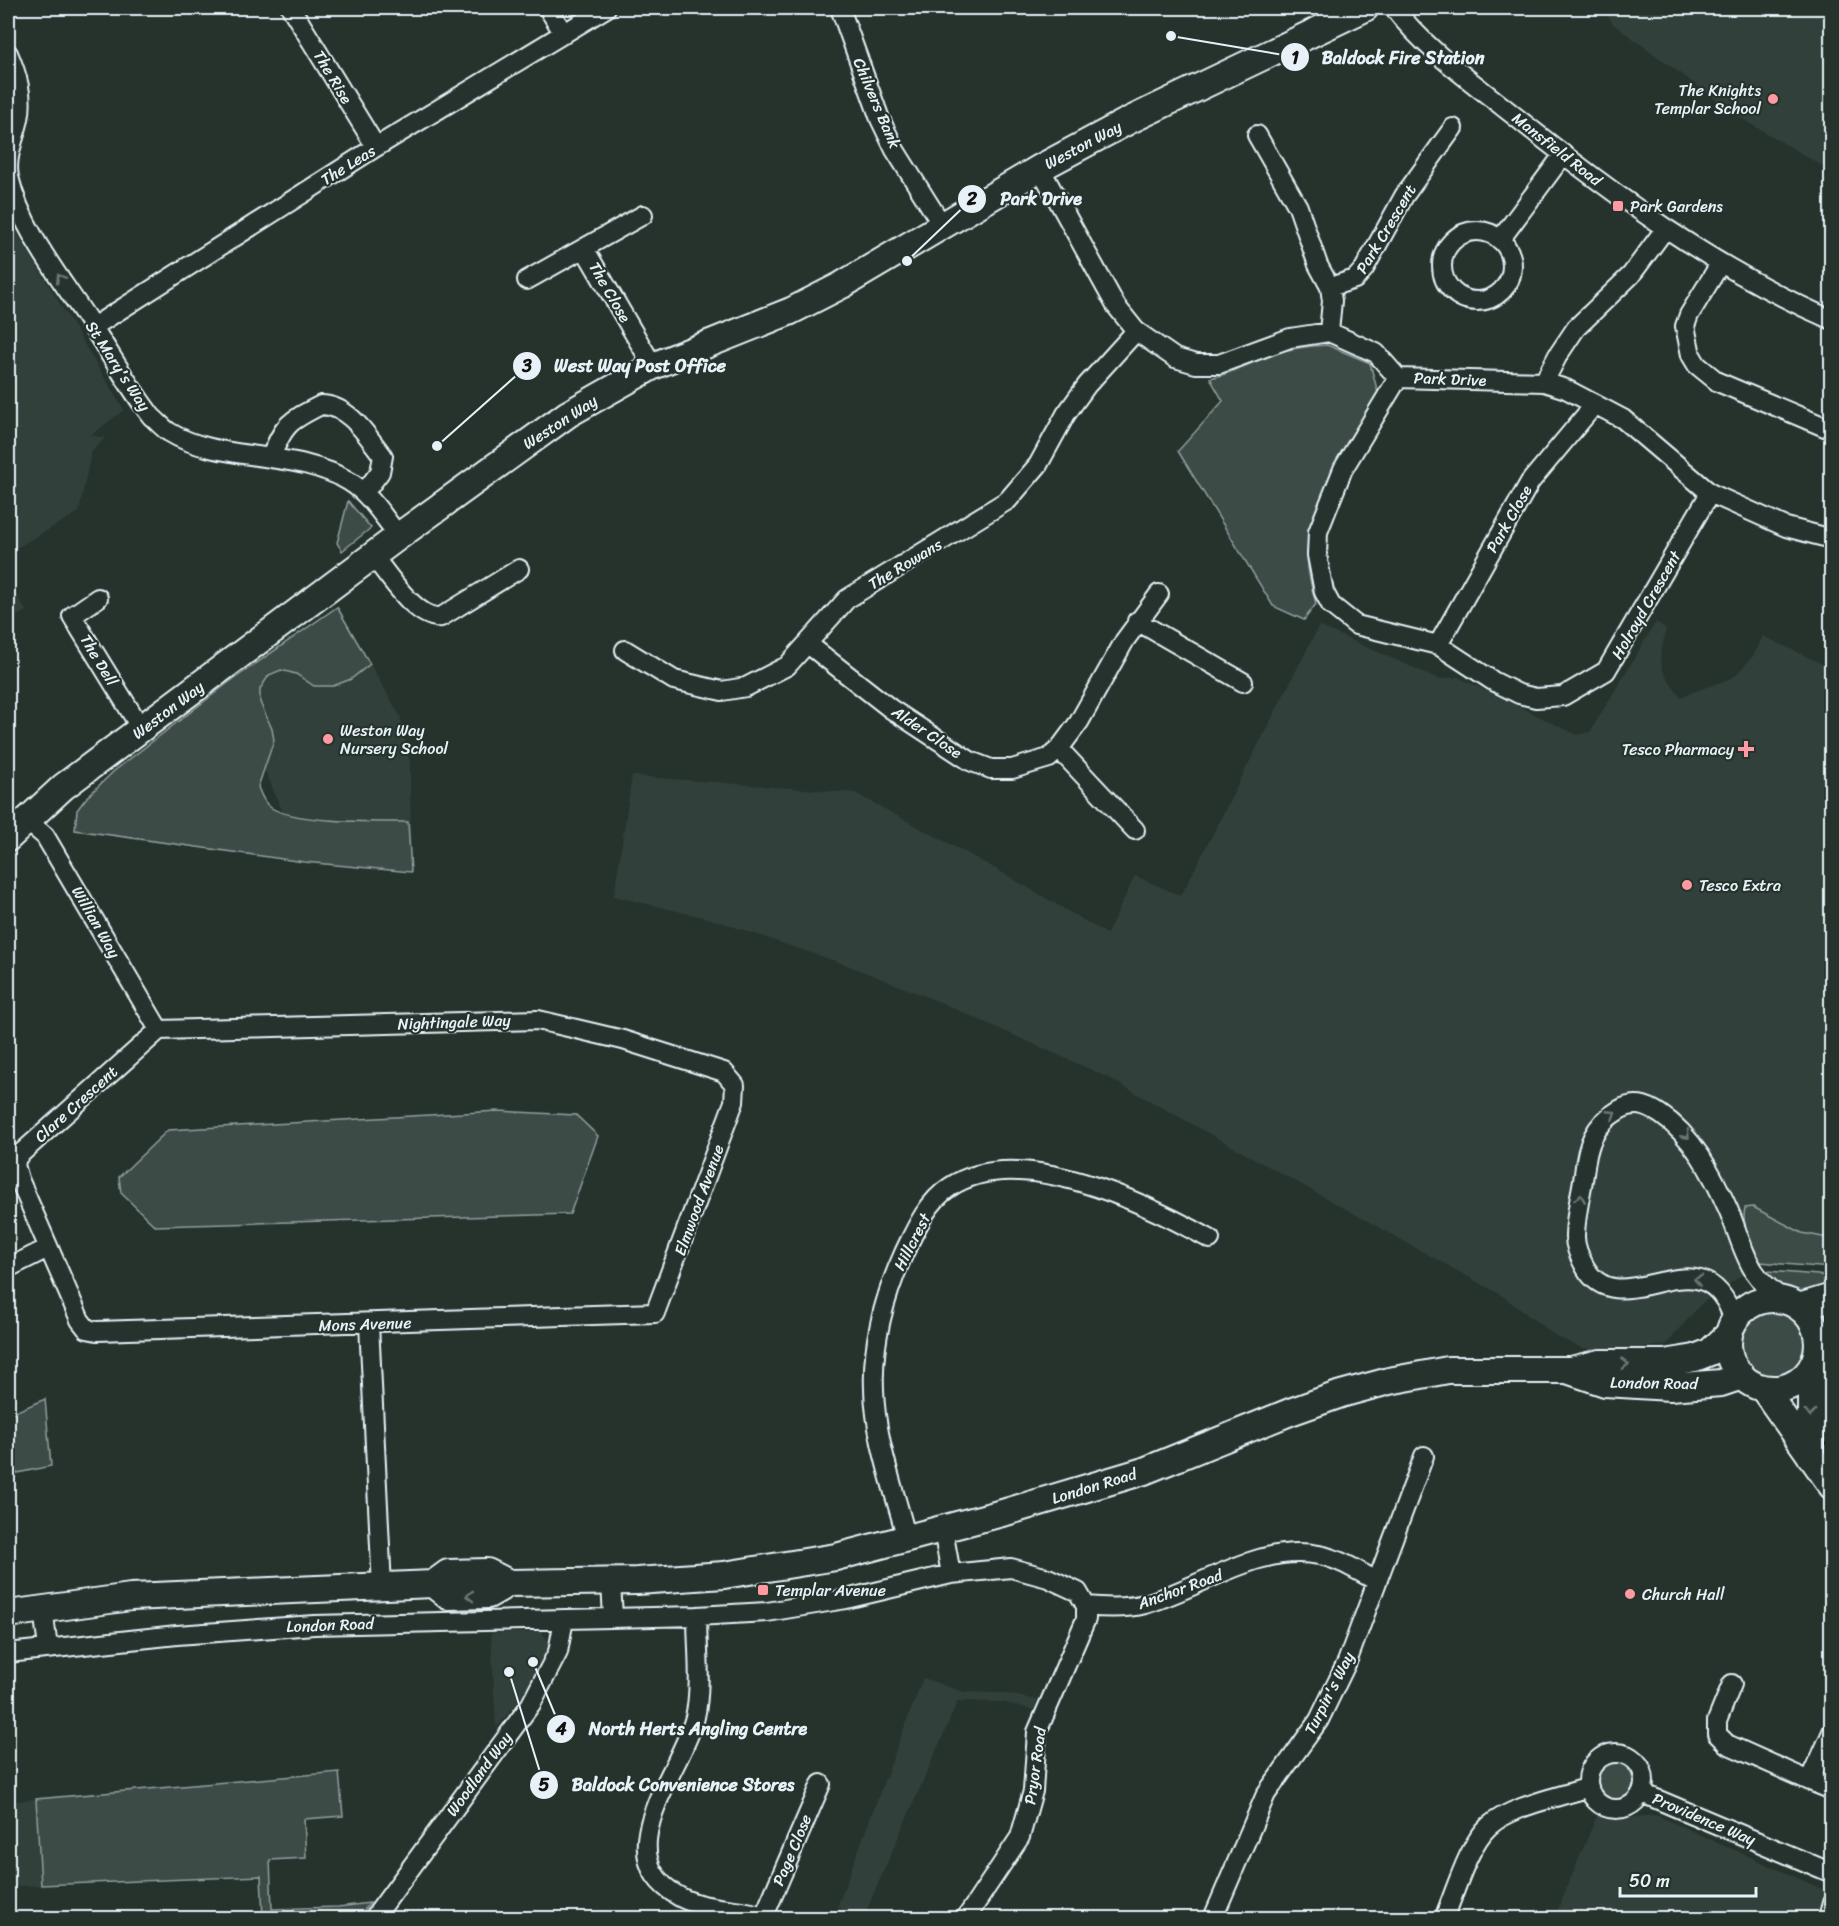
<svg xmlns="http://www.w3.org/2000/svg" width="1839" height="1926" viewBox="0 0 1839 1926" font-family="Sriracha,sans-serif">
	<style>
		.built { fill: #333f3a }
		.green { fill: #3e4b47; stroke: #939ea0; stroke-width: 1.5 }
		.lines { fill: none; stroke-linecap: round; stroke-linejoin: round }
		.street-casing { stroke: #e8f1f8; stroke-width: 22 }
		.secondary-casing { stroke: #e8f1f8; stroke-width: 30 }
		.street { stroke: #26332d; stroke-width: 18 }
		.secondary { stroke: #26332d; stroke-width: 26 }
		.oneway { stroke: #6a7674 }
		.poi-dot { fill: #ff9aa2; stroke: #26332d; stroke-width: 2 }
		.labels { text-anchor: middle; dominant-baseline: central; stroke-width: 4.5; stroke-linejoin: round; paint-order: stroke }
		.street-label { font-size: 16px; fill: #e8f1f8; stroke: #26332d }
		.poi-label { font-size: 16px; fill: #e8f1f8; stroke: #26332d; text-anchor: start }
		.leader { fill: none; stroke: #e8f1f8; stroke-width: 2 }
		.callout-dot { fill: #e8f1f8; stroke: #26332d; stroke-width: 2 }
		.mark-label { font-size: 18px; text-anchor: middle; font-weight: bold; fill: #111 }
		.callout-label { font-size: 18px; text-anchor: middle; font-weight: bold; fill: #e8f1f8; stroke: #26332d; stroke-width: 4.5; stroke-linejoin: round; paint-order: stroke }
	</style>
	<rect width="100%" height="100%" fill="#26332d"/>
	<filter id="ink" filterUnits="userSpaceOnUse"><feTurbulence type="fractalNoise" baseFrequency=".0167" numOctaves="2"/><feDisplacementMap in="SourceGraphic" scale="12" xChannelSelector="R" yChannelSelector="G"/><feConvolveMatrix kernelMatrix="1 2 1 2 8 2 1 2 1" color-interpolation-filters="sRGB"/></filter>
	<g filter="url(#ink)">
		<path class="built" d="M1602 8H1831V171L1744 120 1613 24Z
			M8 218 124 410 91 435 105 438 91 452 79 512 8 553Z
			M8 581 26 611 8 621Z
			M337 607 400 716 410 763 411 872 304 862 228 683Z
			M1656 622 1666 629 1660 658 1663 671 1680 697 1734 677 1754 655 1763 636 1831 668V1268L1760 1262 1700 1305 1666 1345 1616 1350 1582 1348 1557 1337 1501 1295 1107 1077 940 1002 847 965 711 919 614 896 632 776 855 793 996 869 1107 934 1135 876 1181 896 1319 626 1439 679 1458 677 1577 735 1590 732Z
			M542 1632 549 1643 545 1659 528 1690 496 1728 491 1633Z
			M923 1678 963 1692 1002 1693 1037 1700 1034 1710 1002 1702 958 1701 863 1918 837 1907Z
			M36 1799 41 1885 8 1887V1802Z
			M1598 1813 1616 1819 1656 1815 1824 1890 1819 1918H1554Z"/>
		<path class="green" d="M1327 345 1370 363 1378 393C1356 431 1317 495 1309 535 1304 558 1310 582 1316 604L1304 620 1273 606 1178 451 1223 401 1210 378C1236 373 1252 361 1276 353 1293 348 1309 346 1327 345Z
			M348 501 371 528 342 551 337 543Z
			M337 607 370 664 351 679 333 686H314L296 674 281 670 269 675 260 689V702L272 729 274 740 258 787C261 794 263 802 270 807 292 823 378 822 408 822L411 872 304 862 75 830 77 810 87 797 114 771 228 683Z
			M498 1111 576 1115 598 1136 570 1214 155 1226 121 1193 119 1177 168 1130Z
			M1753 1207 1802 1233 1828 1238 1831 1236V1268L1760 1262C1751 1248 1741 1225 1745 1208Z
			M1767 1271 1831 1276V1289C1799 1295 1791 1297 1765 1274Z
			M1742 1345a34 34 0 1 1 68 0a34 34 0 1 1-68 0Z
			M45 1399 51 1466 8 1475V1415Z
			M1593 1782a20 20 0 1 1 40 0a20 20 0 1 1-40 0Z
			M339 1772 343 1816 304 1819 306 1858 270 1860 272 1909 338 1907 370 1903 358 1918H263L261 1876 41 1885 36 1799Z"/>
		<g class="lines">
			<g class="street-casing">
				<path id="street" d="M291 8 376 147
					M548 8 564 34
					M840 8 880 119 895 150 942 225
					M1394 8C1425 49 1471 81 1512 114 1612 194 1714 269 1832 320
					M8 53C17 74 24 96 19 119 15 138 5 157 9 177 22 233 64 282 94 329 113 358 130 389 152 417 157 421 163 428 169 432 219 463 298 449 350 482 370 494 384 518 399 536
					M1257 135 1298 207 1318 265 1330 287
					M1040 168 1116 306 1136 331 1175 358 1196 364H1219L1290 338 1329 332 1376 353 1398 378 1544 382 1566 389 1623 419 1710 493 1786 527 1832 539
					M1442 266a35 35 0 1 1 70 0a35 35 0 1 1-70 0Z
					M1500 240 1563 155
					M584 248 653 366
					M1720 264 1689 315 1685 326 1691 355 1697 365 1718 382 1832 430
					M527 280 643 215
					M93 327 376 147 606 8
					M1329 332 1332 301 1330 287 1355 279 1364 269 1404 196 1453 128
					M1398 378 1343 469 1318 532 1317 555 1324 592 1331 605 1356 625 1438 645 1493 681 1519 694 1536 698 1563 696 1606 671 1710 493
					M1544 382 1558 355 1576 328 1631 275 1665 229
					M271 457C284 424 289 421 321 405 349 405 367 436 383 456L380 472 364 493
					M373 556C388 574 416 620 441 617L519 569
					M98 598 72 616 142 730
					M1137 621 1243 682
					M808 644 891 709 970 761 991 769H1012L1049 758 1059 749 1079 722 1125 640 1159 594
					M1438 645 1530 482 1595 404
					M625 650 674 680 722 691 746 687 787 666 847 599 1008 500 1038 465 1066 414 1087 385 1136 331
					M1059 749 1135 830
					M26 820 45 836 159 1030
					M538 1020 623 1040 724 1072 735 1085 734 1102 655 1313 97 1331 87 1329 80 1320 19 1179 15 1165 17 1157 159 1030Z
					M8 1268 48 1248
					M1734 1321C1705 1225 1620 1330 1585 1267 1580 1258 1575 1248 1575 1237 1575 1217 1581 1194 1584 1174 1587 1146 1593 1125 1619 1110 1634 1101 1646 1105 1660 1114 1693 1136 1712 1173 1728 1209 1737 1229 1742 1252 1754 1271 1762 1283 1772 1291 1783 1299
					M369 1324 382 1587
					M943 1530 951 1574
					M907 1540C895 1491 875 1440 874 1389 872 1342 884 1297 904 1253 915 1230 927 1202 950 1187 1019 1141 1147 1204 1210 1239
					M611 1582 613 1618
					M1086 1606C1106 1608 1126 1609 1145 1604 1201 1588 1259 1543 1319 1555 1340 1559 1359 1572 1377 1581
					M43 1609 48 1648
					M697 1616C697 1648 702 1686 695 1717 682 1771 603 1855 680 1897 709 1912 740 1906 769 1918
					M8 1653 177 1635 314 1625 697 1616 767 1612 846 1599 951 1574 1011 1568 1048 1578 1078 1592 1086 1606V1619L1037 1732 1033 1791 1020 1837 966 1918
					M1732 1684 1717 1721V1734L1727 1744 1810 1781 1832 1732
					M1588 1781a28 28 0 1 1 56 0a28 28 0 1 1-56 0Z
					M1810 1781 1832 1790
					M1642 1793 1832 1873
					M764 1916 821 1784
					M374 1918 531 1704 558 1652 564 1619
					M1213 1918 1266 1794 1319 1720 1347 1662 1424 1456
					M1444 1918C1455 1893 1468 1845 1489 1826 1511 1806 1560 1797 1589 1787
					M1828 1918 1832 1903"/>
			</g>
			<g class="secondary-casing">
				<path id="secondary" d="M8 838 63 787 399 536 568 414 653 366 791 311 842 285 1040 168 1128 121 1365 8
					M1728 1344a45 45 0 1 1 90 0a45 45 0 1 1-90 0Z
					M1799 1307 1832 1297
					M1571 1370 1600 1363H1664L1695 1358 1710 1352 1729 1334
					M1763 1388 1832 1486
					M1811 1457V1369
					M433 1584 448 1596 488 1595 509 1583
					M8 1614 131 1597 433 1584 448 1573 487 1572 509 1583 637 1581 724 1575 836 1557 1006 1512 1144 1471 1290 1412 1341 1394 1389 1381 1448 1370H1567L1605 1383 1670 1387 1721 1383 1742 1376"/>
			</g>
			<use href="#street" class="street"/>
			<use href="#secondary" class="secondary"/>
		</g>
		<defs><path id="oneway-chevron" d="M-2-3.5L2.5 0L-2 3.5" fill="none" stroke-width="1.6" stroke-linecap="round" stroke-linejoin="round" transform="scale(1.5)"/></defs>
		<g class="oneway">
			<use href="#oneway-chevron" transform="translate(60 278) rotate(-122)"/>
			<use href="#oneway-chevron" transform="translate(1612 1114) rotate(-33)"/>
			<use href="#oneway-chevron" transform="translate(1686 1135) rotate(48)"/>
			<use href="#oneway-chevron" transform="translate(1580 1198) rotate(-82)"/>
			<use href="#oneway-chevron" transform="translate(1698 1280) rotate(-168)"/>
			<use href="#oneway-chevron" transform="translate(1625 1364) rotate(1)"/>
			<use href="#oneway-chevron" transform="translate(1810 1413) rotate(90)"/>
			<use href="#oneway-chevron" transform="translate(470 1596) rotate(179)"/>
		</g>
	</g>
	<g class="poi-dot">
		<circle cx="1773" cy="99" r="6"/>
		<rect x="1612" y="200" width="12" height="12" rx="3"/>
		<circle cx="328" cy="739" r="6"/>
		<path d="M1743 740h6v6h6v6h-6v6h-6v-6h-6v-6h6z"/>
		<circle cx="1687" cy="885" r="6"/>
		<rect x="757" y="1584" width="12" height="12" rx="3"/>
		<circle cx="1630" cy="1594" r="6"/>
	</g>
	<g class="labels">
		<g class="street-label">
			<text transform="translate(333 77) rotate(59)">The Rise</text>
			<text transform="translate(877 103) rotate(67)">Chilvers Bank</text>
			<text transform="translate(1083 145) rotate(-28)">Weston Way</text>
			<text transform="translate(1557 149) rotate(38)">Mansfield Road</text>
			<text transform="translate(348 165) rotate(-32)">The Leas</text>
			<text transform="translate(1386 229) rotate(-59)">Park Crescent</text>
			<text transform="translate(610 292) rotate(60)">The Close</text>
			<text transform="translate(118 366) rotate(57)">St Mary's Way</text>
			<text transform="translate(1450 379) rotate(2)">Park Drive</text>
			<text transform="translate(560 422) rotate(-33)">Weston Way</text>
			<text transform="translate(1509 519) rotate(-60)">Park Close</text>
			<text transform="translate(905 564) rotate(-31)">The Rowans</text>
			<text transform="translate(1646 605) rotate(-60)">Holroyd Crescent</text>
			<text transform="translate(99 660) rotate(59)">The Dell</text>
			<text transform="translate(168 710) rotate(-37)">Weston Way</text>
			<text transform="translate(927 732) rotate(34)">Alder Close</text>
			<text transform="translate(96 922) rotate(60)">Willian Way</text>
			<text transform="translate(454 1022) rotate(-2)">Nightingale Way</text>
			<text transform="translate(76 1104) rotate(-42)">Clare Crescent</text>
			<text transform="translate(699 1200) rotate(-70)">Elmwood Avenue</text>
			<text transform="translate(912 1242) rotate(-63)">Hillcrest</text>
			<text transform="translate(365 1324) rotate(-2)">Mons Avenue</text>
			<text transform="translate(1654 1383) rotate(1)">London Road</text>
			<text transform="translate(1094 1486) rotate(-17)">London Road</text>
			<text transform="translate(1180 1589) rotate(-20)">Anchor Road</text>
			<text transform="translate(330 1625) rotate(-2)">London Road</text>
			<text transform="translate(1329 1693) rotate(-63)">Turpin's Way</text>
			<text transform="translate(1035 1766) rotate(-82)">Pryor Road</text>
			<text transform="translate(479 1774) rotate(-54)">Woodland Way</text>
			<text transform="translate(1704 1819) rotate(23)">Providence Way</text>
			<text transform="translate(792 1850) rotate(-67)">Page Close</text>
		</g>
		<g class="poi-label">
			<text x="1761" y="90" text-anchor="end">The Knights<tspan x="1761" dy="18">Templar School</tspan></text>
			<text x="1630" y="206">Park Gardens</text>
			<text x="340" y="730">Weston Way<tspan x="340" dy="18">Nursery School</tspan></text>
			<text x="1734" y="749" text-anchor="end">Tesco Pharmacy</text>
			<text x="1699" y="885">Tesco Extra</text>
			<text x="775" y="1590">Templar Avenue</text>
			<text x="1642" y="1594">Church Hall</text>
		</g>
	</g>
	<path class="leader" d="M1171 36L1295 57M907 261L972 199M437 446L527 366M533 1662L561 1729M509 1672L544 1785"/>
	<g class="callout-dot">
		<circle cx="1171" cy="36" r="6"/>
		<circle cx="907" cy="261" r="6"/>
		<circle cx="437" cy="446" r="6"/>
		<circle cx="533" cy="1662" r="6"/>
		<circle cx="509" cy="1672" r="6"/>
		<circle cx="1295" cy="57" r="15"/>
		<circle cx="972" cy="199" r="15"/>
		<circle cx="527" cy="366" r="15"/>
		<circle cx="561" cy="1729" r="15"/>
		<circle cx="544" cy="1785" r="15"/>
	</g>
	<g class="mark-label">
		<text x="1295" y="64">1</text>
		<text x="972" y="205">2</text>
		<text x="527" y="372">3</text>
		<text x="561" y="1735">4</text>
		<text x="544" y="1791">5</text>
	</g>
	<g class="callout-label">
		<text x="1403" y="64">Baldock Fire Station</text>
		<text x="1041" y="205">Park Drive</text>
		<text x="640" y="372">West Way Post Office</text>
		<text x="698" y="1735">North Herts Angling Centre</text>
		<text x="683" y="1791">Baldock Convenience Stores</text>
	</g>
	<rect width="1839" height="1926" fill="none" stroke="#26332d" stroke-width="30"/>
	<rect x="15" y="15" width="1809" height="1896" fill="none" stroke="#e8f1f8" stroke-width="2" filter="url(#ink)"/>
	<path d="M1620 1887v9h136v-9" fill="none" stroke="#e8f1f8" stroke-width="3"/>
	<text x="1629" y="1887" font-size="18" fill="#e8f1f8" stroke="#26332d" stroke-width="4.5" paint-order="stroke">50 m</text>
</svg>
